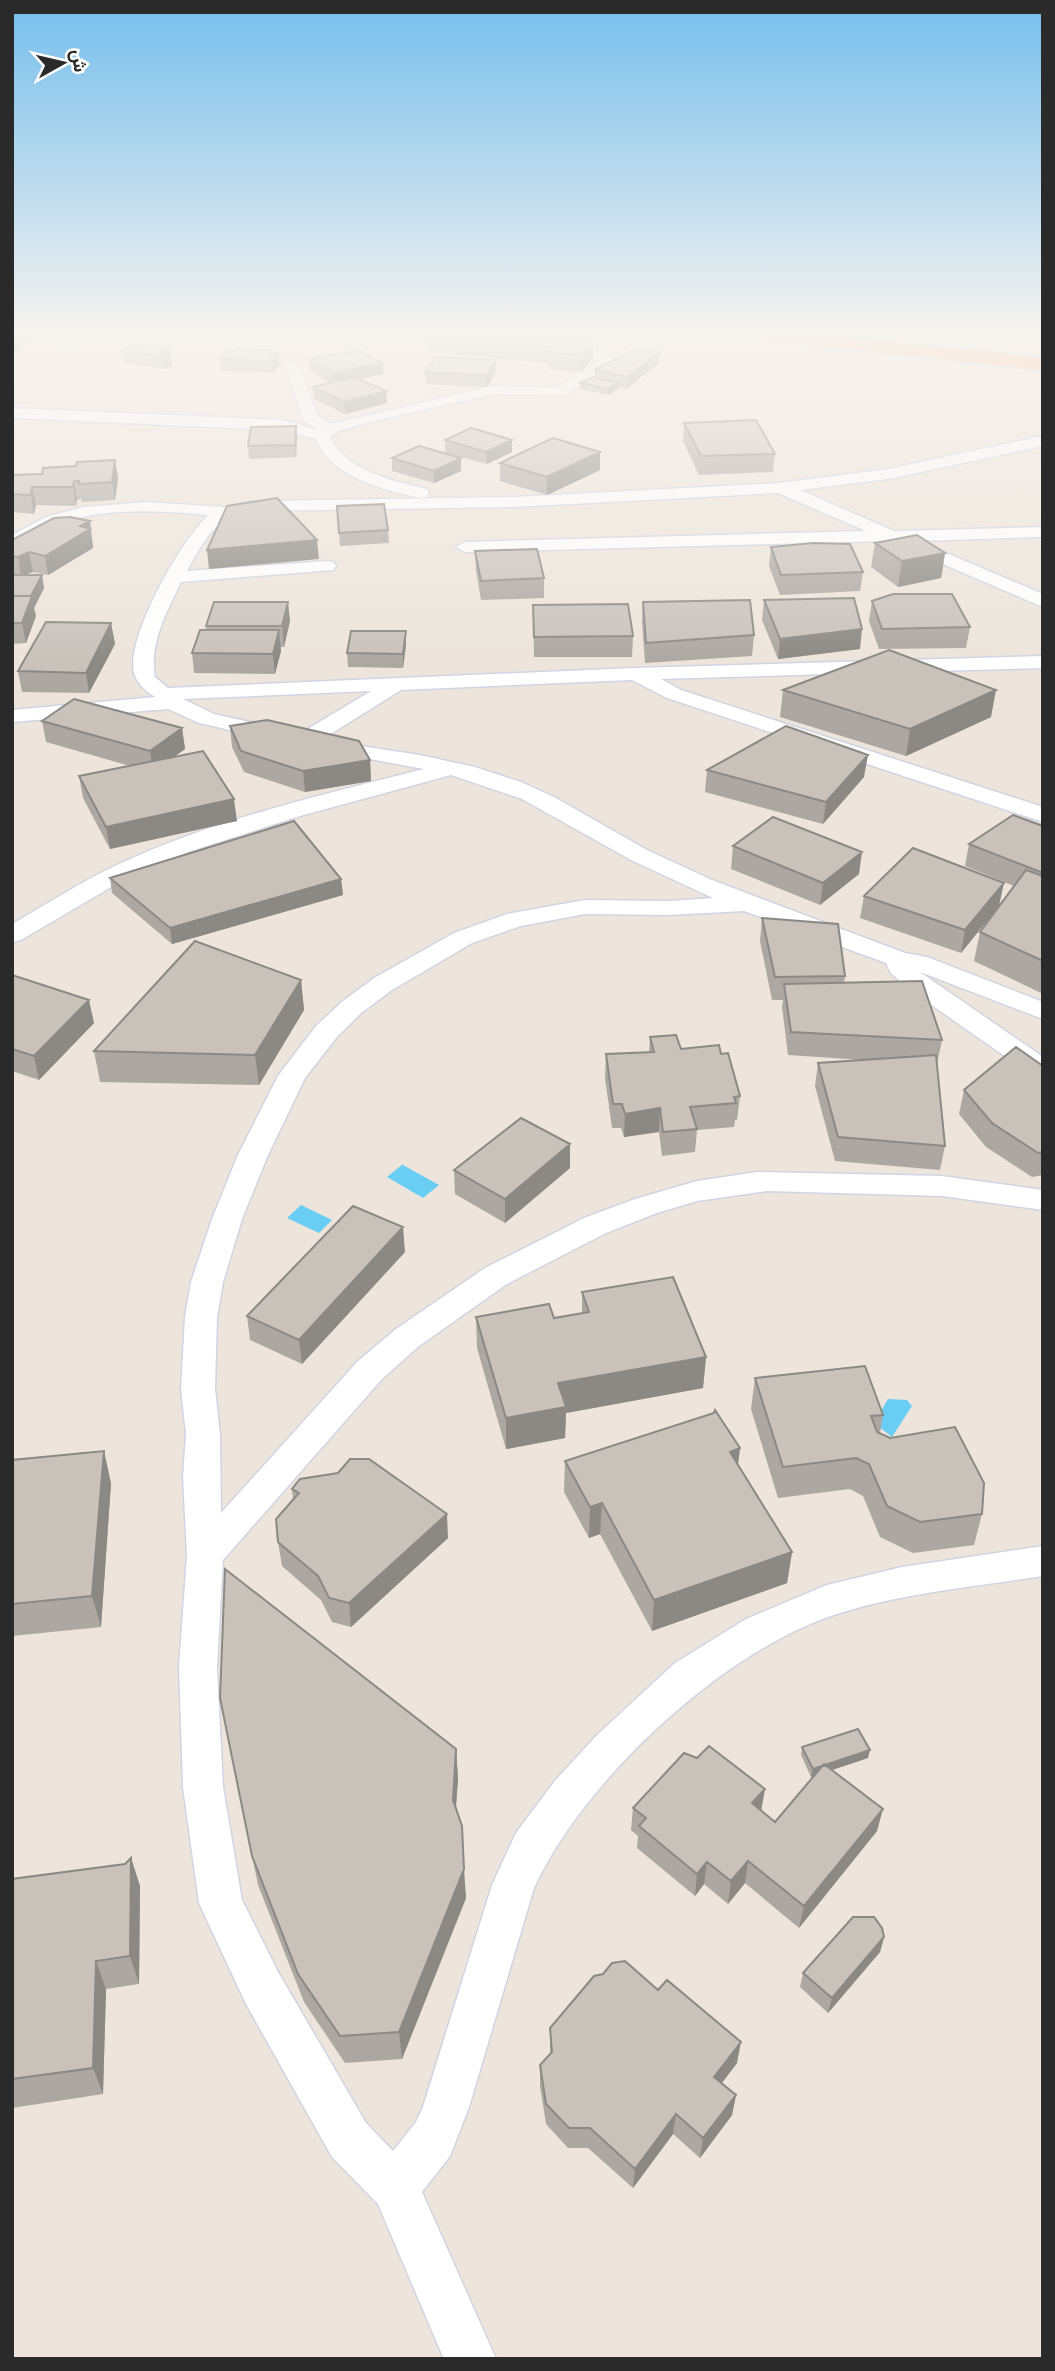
<svg xmlns="http://www.w3.org/2000/svg" width="1055" height="2371" viewBox="0 0 1055 2371" font-family="'Fira Sans Condensed',Vazirmatn,sans-serif">
	<style>
		.water { fill: #6acdf3 }
		.lines { fill: none; stroke-linecap: round; stroke-linejoin: round }
		.minor-casing { stroke: #d0d4e3; stroke-width: 3 }
		.highway-casing { stroke: #c8c8c8; stroke-width: 4 }
		.minor { fill: #fff; fill-rule: evenodd }
		.highway { fill: #ffa054; fill-rule: evenodd }
		.wall { fill: #aca7a1 }
		.shaded-wall { fill: #8c8883 }
		.building { fill: #c8c2bb; stroke: #8c8883; stroke-width: 2 }
	</style>
	<rect width="100%" height="100%" fill="#ede5db"/>
	<path class="water" d="M403 1164V1165L439 1185 423 1198 387 1177Z
		M301 1205 332 1220 319 1233 287 1218Z
		M888 1399 907 1400 912 1406 892 1437 874 1423Z"/>
	<g class="lines">
		<g class="minor-casing">
			<path id="minor" d="M71 334H86L74 347H64L62 344Z
				M564 346 608 352 615 361 565 395 493 394 361 424 336 432 330 437C346 471 393 481 427 489L429 493 427 497 421 498C384 490 331 478 316 439L281 430 12 418V408L282 420 319 430 303 420 285 365 287 362H297L318 417 331 424 493 386 557 387 600 360 559 353V347Z
				M1043 436V446L888 479 800 490 894 531 1043 527V537L918 541 1043 594V607L889 541 465 552 456 547 465 542 866 531 778 493 515 507 257 511C215 516 207 536 187 571L327 561 333 562 336 566 333 570 181 582C167 611 149 644 155 677L168 688 635 668 1043 656V668L661 679 681 690 1043 807V822L667 698 632 680 401 690 321 740 420 755 475 767 521 782 554 797 647 850 712 880 905 953 927 957 1043 1002V1019L920 972 1043 1057V1079L1033 1076 906 987 891 973 886 963 744 911 669 915 585 914 521 926 472 943 392 990 361 1013 336 1038 305 1078 268 1155 242 1219 223 1282 217 1317 215 1389 220 1434 221 1513 358 1361 396 1329 485 1268 584 1218 635 1199 697 1181 757 1172 942 1176 1043 1190V1210L942 1196 767 1191 697 1201 657 1213 606 1233 507 1284 419 1346 382 1379 223 1560 217 1667 223 1787 242 1900 278 1972 366 2123 393 2151 416 2122 423 2107 492 1885 516 1833 554 1782 597 1735 675 1663 746 1619 827 1585 902 1567 1043 1546V1576C973 1587 901 1593 834 1615 722 1652 583 1781 534 1888L469 2107 450 2156 422 2192 496 2359H444L378 2204 332 2157 246 2004 199 1903 183 1787 179 1667 187 1555 183 1477 186 1434 181 1389 185 1317 191 1282 212 1219 238 1155 278 1076 316 1026 343 1001 374 978 454 933 507 914 585 900 669 901 713 898 631 860 522 799 451 775 300 816 188 852 118 883 21 940 12 942V924C47 904 82 881 119 864 216 819 321 795 424 769L326 751 318 750 315 745 317 742 304 747 296 746 293 741 296 736 371 691 183 699 214 714 281 729 284 734 281 739 273 740 199 723 168 709 12 722V710L155 697C146 691 137 684 134 673 126 636 181 541 208 515 163 511 110 507 66 522 47 528 31 542 12 547V535L46 517 83 507 146 502 225 507 257 501 515 497 779 483 888 469Z"/>
		</g>
		<g class="highway-casing">
			<path id="highway" d="M754 334H817L1043 358V370L763 339Z"/>
		</g>
		<use href="#minor" class="minor"/>
		<use href="#highway" class="highway"/>
	</g>
	<path class="wall" d="M152 334H182L181 335Z
		M190 334H225L221 338 190 336Z
		M428 335 550 337 593 358 581 372 549 369V363L428 352Z
		M170 348 172 365 166 369 124 363 122 351Z
		M272 350V353L279 365 273 373 221 371 220 359 235 352Z
		M660 352 659 363 626 389 619 387V388L608 395 580 389V383L595 377V369Z
		M309 360 383 374 360 379 387 403 345 414 314 399 313 387 330 383 310 371Z
		M496 371 487 387 426 384 425 372Z
		M684 423 775 454 773 472 699 475 683 441Z
		M296 426 297 438 296 457 249 459 248 446Z
		M445 440H512V452L487 464 445 453Z
		M392 458H461V471L434 483 392 471Z
		M115 460 118 478 115 500 82 502 81 499 77 500 76 506 36 505 34 514 12 512V475L42 474 76 466Z
		M500 463 600 470 547 495 500 481Z
		M337 506 388 530 389 543 340 546Z
		M90 521 93 548 48 575 33 572 25 575H42L44 588 34 608 36 616 26 643 12 644V575H16L12 574V540Z
		M875 543 945 553 941 578 898 587 871 567Z
		M771 547 863 572 860 591 780 595 769 566Z
		M475 551 544 578V598L481 600 476 570Z
		M764 600 860 649 778 659 762 620Z
		M872 601 970 627 966 648 879 649 869 621Z
		M643 602 754 635 752 656 645 663 642 622Z
		M533 605 633 636 632 657H534Z
		M290 621 284 647H281V651L275 674 194 673 192 653 206 630V626Z
		M111 623 115 644 89 693 22 692 18 671Z
		M406 645 403 668 348 667 347 653Z
		M783 690 991 717 906 756 780 717Z
		M42 721 182 728 185 749 175 756 237 821 110 849 83 798 79 776 130 766 46 742Z
		M230 726 370 760 371 781 305 792 244 772 232 747Z
		M707 770 864 777 823 824 705 792Z
		M1043 826V994L974 961 980 932 998 907 961 953 860 918 864 896 999 905 1014 886 965 866 969 844Z
		M733 846 859 874 820 905 731 869Z
		M110 878 341 879 343 895 172 944 112 893Z
		M762 918 845 976 844 983 942 1040 937 1064 945 1146 940 1170 835 1161 815 1086 818 1063 863 1060 788 1055 782 1007 783 1000H772L760 941Z
		M12 975 94 1023 39 1080 12 1071Z
		M301 980 304 1010 259 1085 100 1082 94 1051Z
		M650 1037 681 1049 721 1054 740 1096 737 1120H735L734 1127 697 1130 695 1152 662 1156 659 1132 624 1137 621 1128H612L605 1078 606 1054 649 1052Z
		M1043 1066V1175L1032 1177 986 1147 959 1114 964 1090Z
		M570 1168 505 1223 455 1194 454 1170Z
		M405 1252 302 1364 250 1340 247 1316Z
		M582 1292 706 1357 703 1388 566 1413 565 1438 506 1449 477 1348 476 1317 554 1318 582 1313Z
		M755 1378 883 1415 880 1433 982 1514 974 1545 913 1553 880 1537 863 1496 850 1489 778 1498 751 1409Z
		M740 1448 738 1465 792 1552 787 1583 652 1631 600 1534 589 1538 564 1492 565 1461Z
		M12 1460 111 1483 101 1627 12 1636Z
		M292 1489 448 1538 351 1627 332 1622 321 1600 282 1566 278 1542 293 1500Z
		M220 1698 456 1749 458 1779 456 1809 466 1898 402 2059 345 2063 304 2002 258 1885Z
		M802 1747 868 1758 832 1770 877 1831 799 1928 745 1883 728 1904 704 1884 695 1896 637 1848 638 1836 631 1830 633 1808 761 1811 775 1822 815 1775 811 1777 801 1755Z
		M131 1858 140 1886 139 1984 106 1989 103 2094 12 2108V1879L125 1864Z
		M884 1937 880 1952 828 2013 800 1987 803 1973Z
		M550 2028 737 2063 722 2083 736 2095 732 2115 700 2158 673 2134 633 2188 588 2148H568L546 2124 540 2086V2065L550 2054Z"/>
	<path class="shaded-wall" d="M20 334H32L33 336 15 353 13 341Z
		M593 341V358L581 372 582 355Z
		M170 348 172 365 166 369 165 358 162 353Z
		M272 350 273 360 278 353 279 365 273 373 270 353Z
		M660 352 659 363 626 389 627 377Z
		M496 360V371L487 387 486 376Z
		M383 363V374L334 385 333 373Z
		M619 383V388L608 395V389Z
		M386 391 387 403 345 414 344 402Z
		M296 426 297 438 296 457 295 445Z
		M512 440V452L487 464 486 452Z
		M600 452V470L547 495V477Z
		M461 458V471L434 483V471Z
		M115 460 118 478 115 500 112 482Z
		M74 481 77 500 76 506 73 487Z
		M32 487 36 505 34 514 31 495Z
		M90 521 93 548 48 575 45 556 80 526Z
		M317 540 319 559 209 569 207 550Z
		M29 552 33 572 21 576 18 557Z
		M945 553 941 578 898 587 902 561Z
		M42 575 44 588 34 608 36 616 26 643 22 623 31 596Z
		M288 602 290 621 284 647 282 626Z
		M111 623 115 644 89 693 86 673Z
		M862 629 860 649 778 659 780 639Z
		M279 630 281 651 275 674 273 654Z
		M406 631V645L403 668V654Z
		M996 690 991 717 906 756 910 729Z
		M182 728 185 749 153 772 150 751Z
		M868 755 864 777 823 824 826 802Z
		M370 760 371 781 305 792 303 771Z
		M234 799 237 821 110 849 106 827Z
		M862 852 859 874 820 905 823 883Z
		M341 879 343 895 172 944 170 928Z
		M1004 883 999 906 961 953 965 930Z
		M301 980 304 1010 259 1085 255 1055Z
		M89 1000 94 1023 39 1080 34 1056Z
		M660 1108 659 1132 624 1137 625 1114Z
		M570 1144V1168L505 1223V1199Z
		M403 1227 405 1252 302 1364 299 1340Z
		M706 1357 703 1388 566 1413 565 1438 506 1449V1418L558 1383Z
		M740 1448 736 1480 730 1452Z
		M104 1451 111 1483 101 1627 92 1596Z
		M602 1503 600 1534 589 1538 590 1507Z
		M447 1514 448 1538 351 1627 349 1603Z
		M792 1552 787 1583 652 1631 654 1600Z
		M456 1749 458 1779 454 1829 453 1800Z
		M870 1750 868 1758 811 1777 813 1769Z
		M765 1789 761 1812 752 1803Z
		M883 1809 877 1831 799 1928 804 1906Z
		M131 1858 140 1886 139 1984 130 1956Z
		M748 1861 745 1883 728 1904 731 1881Z
		M707 1862 704 1884 695 1896 697 1874Z
		M464 1869 466 1898 402 2059 399 2032Z
		M884 1937 880 1952 828 2013 832 1998Z
		M96 1961 106 1989 103 2094 93 2068Z
		M741 2042 737 2063 711 2097 714 2077Z
		M736 2095 732 2115 700 2158 703 2138Z
		M676 2114 673 2134 633 2188 635 2169Z"/>
	<path class="building" d="M12 334H20L13 341Z
		M428 334H549L546 337 593 341 582 355 550 353 554 347 428 335Z
		M135 345 170 348 162 353 170 354 165 358 122 351Z
		M638 348 660 352 627 377 595 369Z
		M238 349 272 350 270 353H278L271 362 220 359 227 351 235 352Z
		M358 350 383 363 333 373 309 360Z
		M436 357 496 360 486 376 425 372Z
		M355 377 386 391 344 402 313 387Z
		M593 377 619 383 608 389 580 383Z
		M756 420 775 454 701 456 684 423Z
		M296 426 295 445 248 446 251 427Z
		M471 428 512 440 486 452 445 440Z
		M553 438 600 452 547 477 500 463Z
		M419 446 461 458 434 471 392 458Z
		M115 460 112 482 79 484V481H74L73 487H32L31 495 12 494V475L42 474 43 468 76 466 77 462Z
		M277 498 317 540 207 550 227 506Z
		M384 504 388 530 339 533 337 506Z
		M70 517 90 521 80 526 90 529 45 556 29 552 18 557 12 556V540L54 518Z
		M917 535 945 553 902 561 875 543Z
		M813 543 850 544 863 572 781 575 771 547Z
		M537 549 544 578 481 581 475 551Z
		M12 575H42L31 596H12Z
		M893 594H952L970 627 882 629 872 601Z
		M12 596H32L22 623H12Z
		M854 598 862 629 780 639 764 600Z
		M750 600 754 635 646 643 643 602Z
		M214 602H288L282 626H206Z
		M628 604 633 636 534 637 533 605Z
		M46 622 111 623 86 673 18 671Z
		M200 630H279L273 654 192 653Z
		M351 631H406L403 654 347 653Z
		M889 650 996 690 910 729 783 690Z
		M74 699 182 728 150 751 42 721Z
		M267 720 359 741 370 760 303 771 241 751 230 726Z
		M786 726 868 755 826 802 707 770Z
		M203 751 234 799 106 827 79 776Z
		M1013 815 1043 826V873L969 844Z
		M773 817 862 852 823 883 733 846Z
		M294 821 341 879 170 928 110 878Z
		M913 848 1004 883 965 930 864 896Z
		M1026 870 1043 876V961L980 932Z
		M762 918 838 924 845 976 775 977Z
		M195 941 301 980 255 1055 94 1051Z
		M12 975 89 1000 34 1056 12 1049Z
		M922 981 942 1040 791 1032 784 984Z
		M676 1035 681 1049 719 1045 721 1054 728 1053 740 1096 734 1097 736 1103 690 1107 697 1129 663 1132 660 1108 625 1114 622 1104H613L606 1054 654 1052 650 1037Z
		M1016 1047 1043 1066V1152L1038 1153 992 1123 964 1090Z
		M936 1055 945 1146 838 1137 818 1063Z
		M521 1118 570 1144 505 1199 454 1170Z
		M353 1206 403 1227 299 1340 247 1316Z
		M673 1277 706 1357 558 1383 566 1407 506 1418 476 1317 549 1304 554 1318 589 1312 582 1292Z
		M865 1366 883 1415 871 1416 877 1432 890 1438 955 1427 984 1483 982 1514 920 1522 887 1506 869 1464 856 1458 783 1467 755 1378Z
		M715 1410 740 1448 730 1452 792 1552 654 1600 602 1503 590 1507 565 1461 714 1413Z
		M104 1451 92 1596 12 1604V1460Z
		M350 1459H369L447 1514 349 1603 329 1598 318 1576 278 1542 276 1519 299 1493 292 1489 300 1479 338 1473Z
		M225 1569 456 1749 453 1800 462 1826 464 1869 399 2032 340 2036 298 1974 252 1856 220 1698Z
		M858 1729 870 1750 813 1769 802 1747Z
		M709 1746 765 1789 752 1803 775 1822 824 1764 883 1809 804 1906 748 1861 731 1881 707 1862 697 1874 639 1826 646 1818 633 1808 684 1753 697 1758Z
		M131 1858 130 1956 96 1961 93 2068 12 2079V1879L125 1864Z
		M853 1917H874L882 1928 884 1937 832 1998 803 1973Z
		M625 1961 658 1990 667 1980 741 2042 714 2077 736 2095 703 2138 676 2114 635 2169 590 2128H569L546 2104 540 2065 552 2052 550 2028 594 1976 603 1974 612 1963Z"/>
	<linearGradient id="sky" x2="0" y2="1"><stop stop-color="#75beec"/><stop offset="0.5" stop-color="#f7f3ef"/><stop offset="1" stop-color="#f7f3ef" stop-opacity="0"/></linearGradient>
	<rect width="1055" height="666" fill="url(#sky)"/>
	<rect width="1055" height="2371" fill="none" stroke="#2a2a2a" stroke-width="28"/>
	<g transform="translate(63 63) rotate(82)" stroke="#ffffff" stroke-width="5" paint-order="stroke">
	<path d="M0-5L12 26L0 18L-12 26Z" fill="#2a2a2a"/>
	<text y="-10" font-size="19" font-weight="bold" text-anchor="middle" fill="#2a2a2a">ش</text>
	</g>
</svg>
